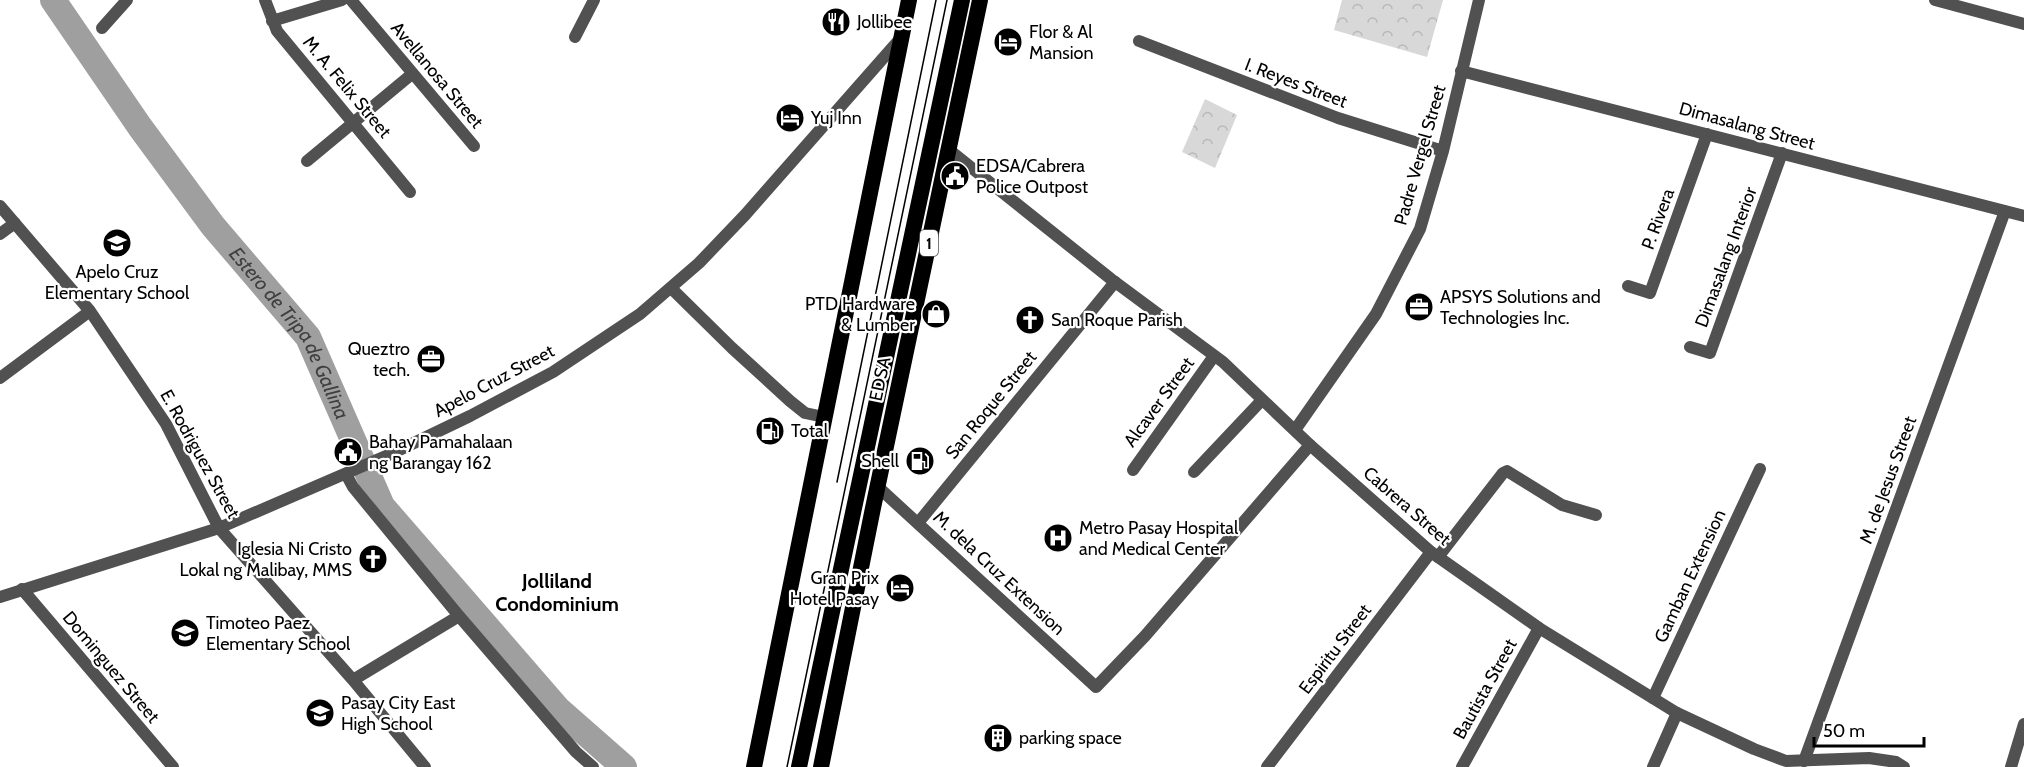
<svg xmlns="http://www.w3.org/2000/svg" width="2024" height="767" viewBox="0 0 2024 767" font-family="Cabin,sans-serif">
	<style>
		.park { fill: url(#park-crowns) }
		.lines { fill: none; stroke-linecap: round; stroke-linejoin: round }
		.river { stroke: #9f9f9f; stroke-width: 26 }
		.minor { stroke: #515151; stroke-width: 12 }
		.tertiary { stroke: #515151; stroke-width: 12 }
		.trunk { stroke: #000; stroke-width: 16 }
		.tram { stroke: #000; stroke-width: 1.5 }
		.labels { text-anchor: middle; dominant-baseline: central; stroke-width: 4.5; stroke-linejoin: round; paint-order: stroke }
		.shield { fill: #fff; stroke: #4c4c4c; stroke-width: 1.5 }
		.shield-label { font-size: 16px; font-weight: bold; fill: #000 }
		.poi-label { font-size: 18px; fill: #000; stroke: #fff; text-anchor: start }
		.street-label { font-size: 18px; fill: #000; stroke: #fff }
		.water-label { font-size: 20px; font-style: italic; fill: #404040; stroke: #fff }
		.neighbourhood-label { font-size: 20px; font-weight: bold; fill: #000; stroke: #fff }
	</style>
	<defs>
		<pattern id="park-crowns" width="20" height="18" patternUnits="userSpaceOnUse" patternTransform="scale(1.5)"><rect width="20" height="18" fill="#d8d8d8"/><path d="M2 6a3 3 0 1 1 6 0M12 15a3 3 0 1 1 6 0" fill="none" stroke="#b8b8b8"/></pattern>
	</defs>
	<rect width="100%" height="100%" fill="#fff"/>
	<path class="park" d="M1342 0H1443L1427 57 1334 30Z
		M1205 99 1237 115 1215 168 1182 152Z"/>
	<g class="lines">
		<path class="river" id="s1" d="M53 0 140 127 213 226 308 337 382 506 558 709 624 767"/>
		<path class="minor" d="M265 0 277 31 410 192
			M351 0 474 146
			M1935 0 2024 24
			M272 21 342 0
			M102 28 127 0
			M575 37 594 0
			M1139 41 1338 118 1443 151
			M1461 71 2024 216
			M307 161 412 74
			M0 206 90 311 166 424 219 528 353 680 425 767
			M0 234 15 223
			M1628 286 1650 293 1707 134
			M671 288 732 348 790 401 805 413 824 417
			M1690 347 1710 353 1782 153
			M0 378 90 311
			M1295 430 1376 314 1420 229 1443 151 1479 0
			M1133 470 1214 356
			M1194 472 1262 400
			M346 474 353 487 459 616 576 752 593 767
			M877 486 1096 687 1145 636 1310 445
			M918 523 1115 282
			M1438 557 1503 473 1507 471 1562 505 1596 515
			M22 589 173 767
			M353 680 459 616
			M1653 698 1760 469
			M1804 761 2005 211
			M1267 767 1431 552
			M1462 767 1539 628
			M1653 767 1677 713"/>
		<path class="tertiary" d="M948 149 1111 279 1223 362 1310 445 1431 552 1539 628 1677 713 1754 749 1786 761 1869 758 1896 762 1904 767
			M0 597 219 528 393 453 470 416 553 372 640 314 699 263 745 215 900 39
			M2011 767 2024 724"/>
		<path class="trunk" d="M754 767 909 0
			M799 767 962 0
			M821 767 873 508 980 0"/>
		<path class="tram" d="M837 482 936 0
			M787 767 947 0"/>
	</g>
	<defs>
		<g id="restaurant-disc" transform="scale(1.5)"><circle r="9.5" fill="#000" stroke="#fff"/><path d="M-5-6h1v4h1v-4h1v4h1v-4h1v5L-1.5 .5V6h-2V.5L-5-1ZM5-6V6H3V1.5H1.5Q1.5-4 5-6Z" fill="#fff"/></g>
		<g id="hotel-disc" transform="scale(1.5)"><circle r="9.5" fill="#000" stroke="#fff"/><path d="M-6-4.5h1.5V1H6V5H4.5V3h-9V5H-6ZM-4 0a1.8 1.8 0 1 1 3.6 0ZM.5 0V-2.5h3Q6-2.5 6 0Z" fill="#fff"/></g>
		<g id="civic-disc" transform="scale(1.5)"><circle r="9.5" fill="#000" stroke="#fff"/><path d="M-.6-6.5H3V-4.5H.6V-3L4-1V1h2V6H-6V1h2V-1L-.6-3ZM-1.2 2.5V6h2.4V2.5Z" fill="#fff"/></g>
		<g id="school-disc" transform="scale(1.5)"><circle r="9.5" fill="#000" stroke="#fff"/><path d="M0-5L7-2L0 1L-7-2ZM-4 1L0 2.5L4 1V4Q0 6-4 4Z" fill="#fff"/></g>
		<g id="office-disc" transform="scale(1.5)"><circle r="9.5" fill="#000" stroke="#fff"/><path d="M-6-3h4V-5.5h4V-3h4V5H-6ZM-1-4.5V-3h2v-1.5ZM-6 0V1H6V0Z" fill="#fff"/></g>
		<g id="shop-disc" transform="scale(1.5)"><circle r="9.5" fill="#000" stroke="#fff"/><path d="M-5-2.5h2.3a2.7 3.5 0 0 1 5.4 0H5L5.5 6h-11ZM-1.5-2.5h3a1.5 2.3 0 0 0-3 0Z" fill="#fff"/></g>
		<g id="church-disc" transform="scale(1.5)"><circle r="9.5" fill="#000" stroke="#fff"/><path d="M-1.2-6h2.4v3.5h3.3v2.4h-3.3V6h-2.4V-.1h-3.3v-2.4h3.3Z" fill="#fff"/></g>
		<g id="fuel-disc" transform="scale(1.5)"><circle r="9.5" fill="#000" stroke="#fff"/><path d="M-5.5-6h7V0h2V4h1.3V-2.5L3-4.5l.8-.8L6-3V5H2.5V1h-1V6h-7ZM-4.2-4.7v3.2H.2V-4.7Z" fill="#fff"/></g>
		<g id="hospital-disc" transform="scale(1.5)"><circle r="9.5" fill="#000" stroke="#fff"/><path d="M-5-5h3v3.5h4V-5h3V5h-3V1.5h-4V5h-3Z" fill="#fff"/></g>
		<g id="building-disc" transform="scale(1.5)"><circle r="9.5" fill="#000" stroke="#fff"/><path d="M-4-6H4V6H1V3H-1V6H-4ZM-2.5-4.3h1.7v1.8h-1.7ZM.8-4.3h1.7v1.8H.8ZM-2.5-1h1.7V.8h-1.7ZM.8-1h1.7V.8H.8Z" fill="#fff"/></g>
	</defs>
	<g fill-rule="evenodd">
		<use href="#restaurant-disc" x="836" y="22"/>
		<use href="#hotel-disc" x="1008" y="42"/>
		<use href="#hotel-disc" x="790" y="118"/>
		<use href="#civic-disc" x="955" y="176"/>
		<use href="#school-disc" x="117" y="243"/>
		<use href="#office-disc" x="1419" y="307"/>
		<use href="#shop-disc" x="936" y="314"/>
		<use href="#church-disc" x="1030" y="320"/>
		<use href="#office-disc" x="431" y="359"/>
		<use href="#fuel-disc" x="770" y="431"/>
		<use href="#civic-disc" x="348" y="452"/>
		<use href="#fuel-disc" x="920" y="461"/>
		<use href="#hospital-disc" x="1058" y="538"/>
		<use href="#church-disc" x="373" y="559"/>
		<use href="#hotel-disc" x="900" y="588"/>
		<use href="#school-disc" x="185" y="633"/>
		<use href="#school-disc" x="320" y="713"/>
		<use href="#building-disc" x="998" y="738"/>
	</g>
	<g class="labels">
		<rect class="shield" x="920" y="230" width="18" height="26" rx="4.5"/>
		<g class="shield-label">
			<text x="929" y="243">1</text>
		</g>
		<g class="poi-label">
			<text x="857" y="22">Jollibee</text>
			<text x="1029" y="32">Flor &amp; Al<tspan x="1029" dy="21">Mansion</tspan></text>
			<text x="811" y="118">Yuj Inn</text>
			<text x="976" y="166">EDSA/Cabrera<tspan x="976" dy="21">Police Outpost</tspan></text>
			<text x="117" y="272" text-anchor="middle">Apelo Cruz<tspan x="117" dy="21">Elementary School</tspan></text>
			<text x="1440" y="297">APSYS Solutions and<tspan x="1440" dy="21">Technologies Inc.</tspan></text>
			<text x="915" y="304" text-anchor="end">PTD Hardware<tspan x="915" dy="21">&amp; Lumber</tspan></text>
			<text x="1051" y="320">San Roque Parish</text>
			<text x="410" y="349" text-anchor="end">Queztro<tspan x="410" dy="21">tech.</tspan></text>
			<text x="791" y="431">Total</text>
			<text x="369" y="442">Bahay Pamahalaan<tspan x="369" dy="21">ng Barangay 162</tspan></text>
			<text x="899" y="461" text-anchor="end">Shell</text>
			<text x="1079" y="528">Metro Pasay Hospital<tspan x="1079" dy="21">and Medical Center</tspan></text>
			<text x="352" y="549" text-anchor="end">Iglesia Ni Cristo<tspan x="352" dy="21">Lokal ng Malibay, MMS</tspan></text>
			<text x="879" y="578" text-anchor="end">Gran Prix<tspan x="879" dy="21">Hotel Pasay</tspan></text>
			<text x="206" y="623">Timoteo Paez<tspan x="206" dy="21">Elementary School</tspan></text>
			<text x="341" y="703">Pasay City East<tspan x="341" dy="21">High School</tspan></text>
			<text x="1019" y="738">parking space</text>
		</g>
		<g class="street-label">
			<text transform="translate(437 75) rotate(50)">Avellanosa Street</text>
			<text transform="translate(1296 83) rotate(21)">I. Reyes Street</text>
			<text transform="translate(347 87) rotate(50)">M. A. Felix Street</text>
			<text transform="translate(1747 126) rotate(15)">Dimasalang Street</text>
			<text transform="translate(1420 155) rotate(-74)">Padre Vergel Street</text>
			<text transform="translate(1658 219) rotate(-70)">P. Rivera</text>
			<text transform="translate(1726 257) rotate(-70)">Dimasalang Interior</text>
			<text transform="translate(880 379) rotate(-78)">EDSA</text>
			<text transform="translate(494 381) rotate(-28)">Apelo Cruz Street</text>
			<text transform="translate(1159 402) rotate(-54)">Alcaver Street</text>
			<text transform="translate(991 405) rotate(-51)">San Roque Street</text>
			<text transform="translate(200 454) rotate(61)">E. Rodriguez Street</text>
			<text transform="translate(1888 480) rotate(-70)">M. de Jesus Street</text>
			<text transform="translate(1407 506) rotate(41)">Cabrera Street</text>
			<text transform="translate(999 573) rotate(43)">M. dela Cruz Extension</text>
			<text transform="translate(1690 576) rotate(-65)">Gamban Extension</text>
			<text transform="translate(1335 649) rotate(-53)">Espiritu Street</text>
			<text transform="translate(111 667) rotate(50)">Dominguez Street</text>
			<text transform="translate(1485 689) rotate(-61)">Bautista Street</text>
		</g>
		<g class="water-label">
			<text stroke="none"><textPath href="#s1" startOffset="410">Estero de Tripa de Gallina</textPath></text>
		</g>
		<g class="neighbourhood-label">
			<text x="557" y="581">Jolliland<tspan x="557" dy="23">Condominium</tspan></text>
		</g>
	</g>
	<path d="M1814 737v9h110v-9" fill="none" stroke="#000000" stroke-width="3"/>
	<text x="1823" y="737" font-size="18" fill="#000000" stroke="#ffffff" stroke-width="4.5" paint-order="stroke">50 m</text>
</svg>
